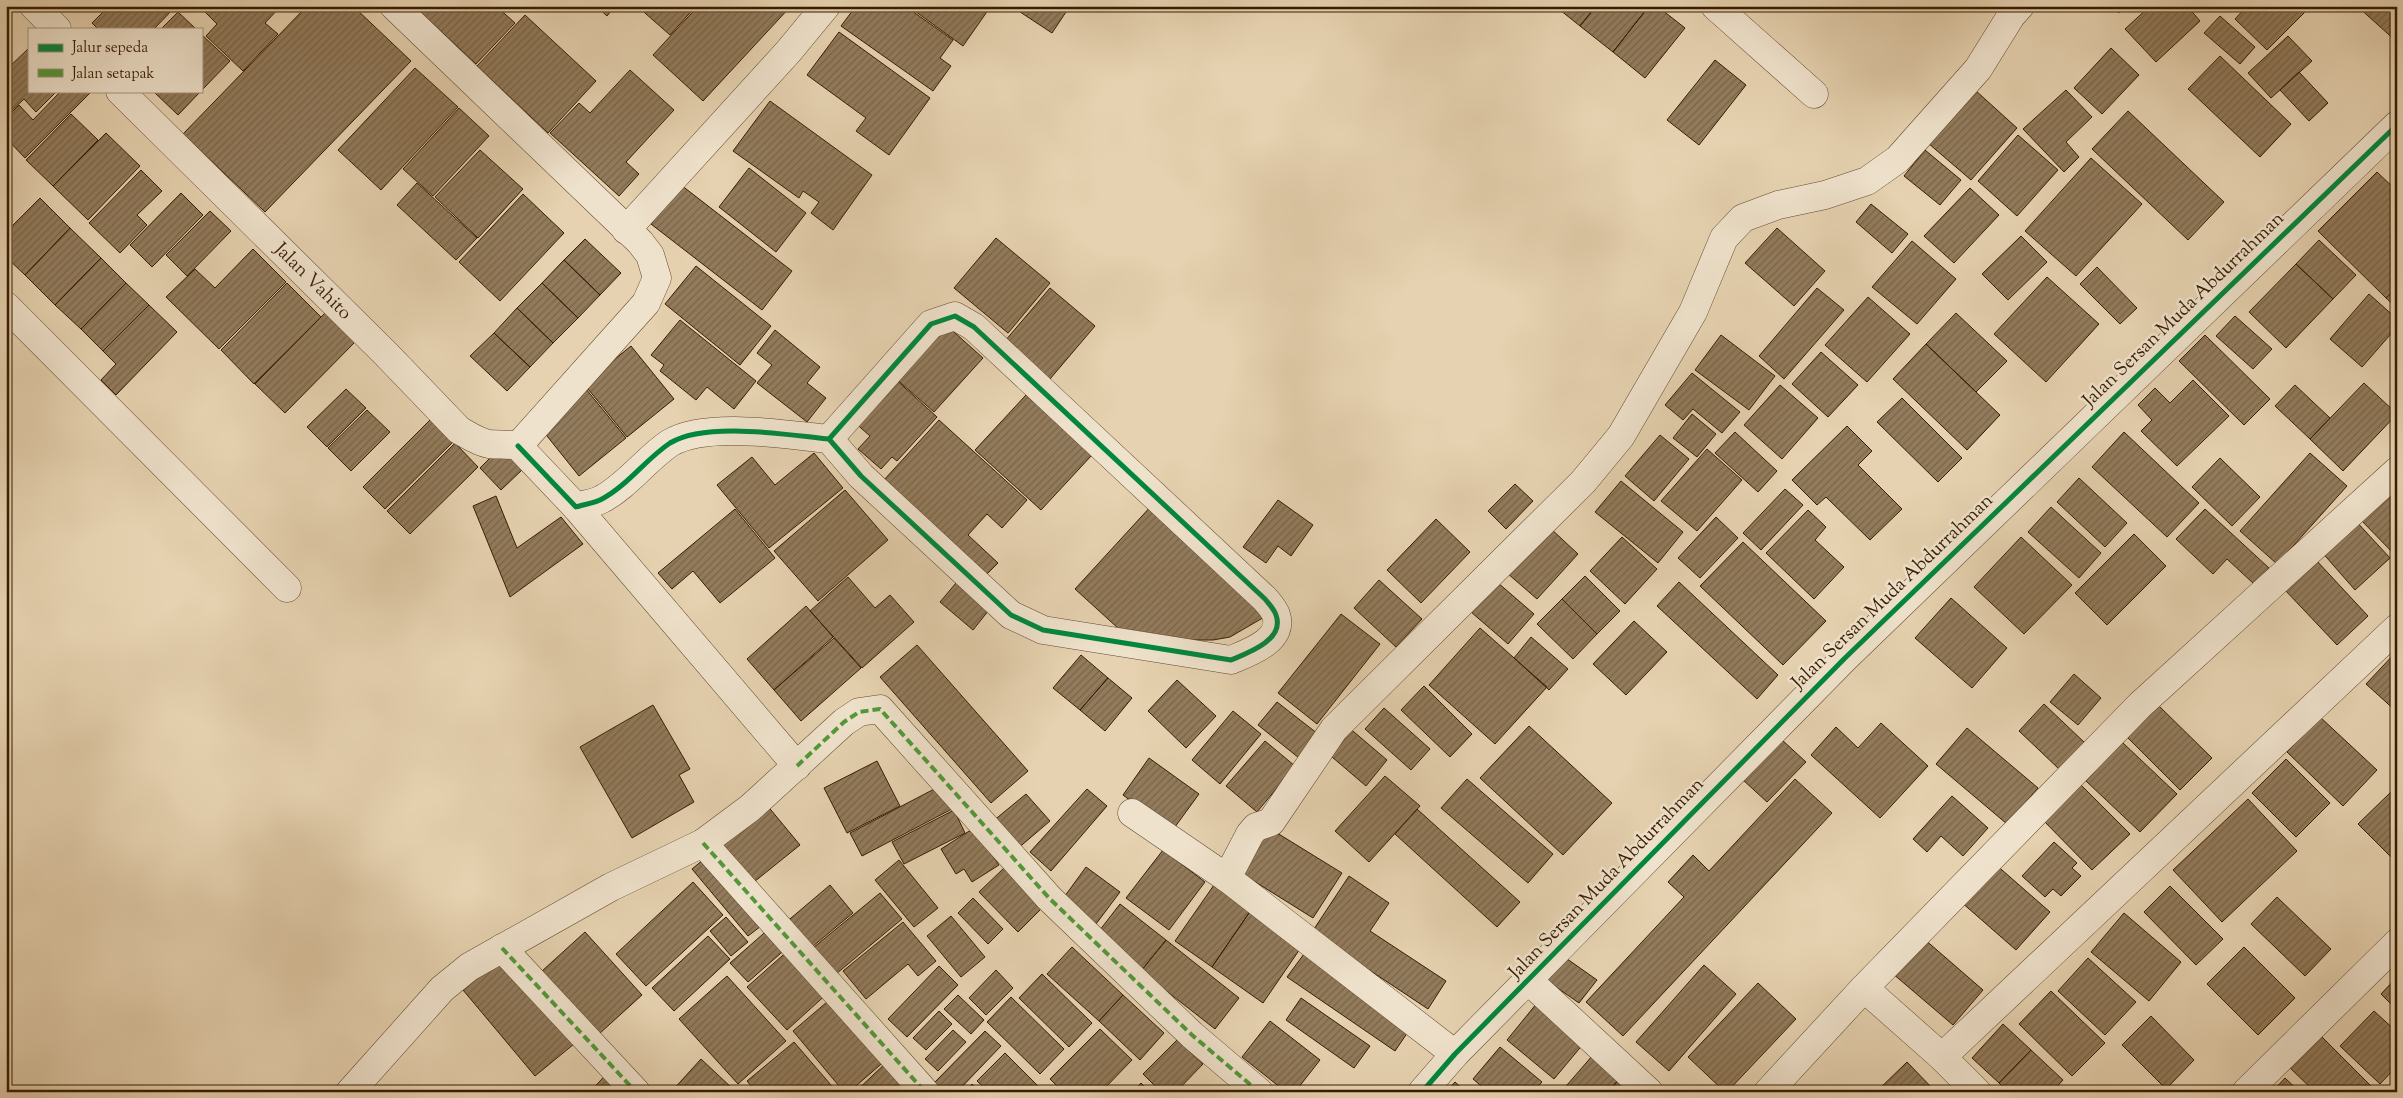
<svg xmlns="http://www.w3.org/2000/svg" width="2403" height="1098" viewBox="0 0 2403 1098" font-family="'Sorts Mill Goudy',serif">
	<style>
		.building { fill: url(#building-hatch); stroke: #371c01 }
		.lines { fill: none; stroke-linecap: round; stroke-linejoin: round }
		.minor-casing { stroke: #634a2d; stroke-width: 29 }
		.minor { stroke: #efe2cc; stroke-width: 28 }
		.quiet { stroke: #519a39; stroke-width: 4; stroke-dasharray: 8 4; stroke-linecap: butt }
		.cycleway-casing { stroke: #efe2cc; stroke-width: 8 }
		.cycleway { stroke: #00873e; stroke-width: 5 }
		.labels { text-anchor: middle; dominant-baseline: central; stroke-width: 5; stroke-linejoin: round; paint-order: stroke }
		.street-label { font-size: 19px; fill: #371c01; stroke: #efe2cc }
	</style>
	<defs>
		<pattern id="building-hatch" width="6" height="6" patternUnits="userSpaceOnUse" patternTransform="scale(1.25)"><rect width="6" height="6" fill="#927b5c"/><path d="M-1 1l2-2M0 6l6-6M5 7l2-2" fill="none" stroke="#78644a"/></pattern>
	</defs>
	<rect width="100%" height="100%" fill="#e6d2b0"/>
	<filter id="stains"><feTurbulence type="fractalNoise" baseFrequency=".004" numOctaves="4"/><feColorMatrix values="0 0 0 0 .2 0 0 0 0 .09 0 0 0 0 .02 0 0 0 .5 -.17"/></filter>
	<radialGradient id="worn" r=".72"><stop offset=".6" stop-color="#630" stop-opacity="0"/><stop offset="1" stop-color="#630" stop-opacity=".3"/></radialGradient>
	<path class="building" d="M109 6H176L154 29H98L92 23Z
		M199 6H281L265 23 278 34 243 71 206 36 217 24Z
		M307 6H353L411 61 265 212 183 134Z
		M414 6H496L515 23 476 64Z
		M596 6H615L607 16Z
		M637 6H696L670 35Z
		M698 6H791L703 101 653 55Z
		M856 6H905L953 40 940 58 951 66 933 91 841 26Z
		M908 6H991L963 46Z
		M1011 6H1070L1052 33Z
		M1555 6H1596L1580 26Z
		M1596 6H1649L1613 52 1580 26Z
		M1649 6H1657L1685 28 1645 78 1613 52Z
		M2112 6H2126L2119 13Z
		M2150 6H2187L2200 21 2156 62 2125 29Z
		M2247 6H2311L2267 50 2235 19Z
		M2357 6H2397V42Z
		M178 12 196 29H161Z
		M525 15 596 81 548 133 477 66Z
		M2220 16 2255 47 2240 64 2204 33Z
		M839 32 930 98 889 155 856 131 866 118 807 75Z
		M201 34 230 61 201 91Z
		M2288 36 2312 61 2271 98 2248 73Z
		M29 48V91H57L36 112 24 99 6 116V70Z
		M2111 48 2139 75 2102 114 2074 88Z
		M2220 56 2291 124 2260 157 2188 89Z
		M1715 60 1746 85 1699 145 1667 120Z
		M415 68 458 107 381 190 338 150Z
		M630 70 674 110 626 162 639 174 619 196 550 133 579 103 590 113Z
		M2299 72 2328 103 2309 121 2280 90Z
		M1975 90 2017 128 1971 180 1928 143Z
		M2066 90 2092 117 2066 142 2079 157 2064 172 2023 129Z
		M61 91H92L25 158 6 138V118L19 105 33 120Z
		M153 91H201L178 115Z
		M770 101 872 175 833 230 811 213 819 202 803 191 799 198 733 151Z
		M459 108 489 136 433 196 403 169Z
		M2128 111 2224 202 2188 240 2092 149Z
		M71 114 98 140 53 186 26 160Z
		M106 133 140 166 88 220 53 186Z
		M2018 135 2058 170 2017 216 1978 181Z
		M480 150 523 189 478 238 435 197Z
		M1925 150 1961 180 1940 205 1904 176Z
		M2091 158 2142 204 2076 276 2025 231Z
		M749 168 806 213 776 252 719 207Z
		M141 170 162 191 137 215 147 225 120 253 89 223Z
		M2377 172 2397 191V287L2386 298 2318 231Z
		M417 183 477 238 456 260 397 205Z
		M681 185 792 271 762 310 651 224Z
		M1970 188 1999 215 1954 263 1924 236Z
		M181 193 203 215 152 267 130 245Z
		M523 194 564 233 500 301 459 262Z
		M40 198 70 228 25 275 6 257V232Z
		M1871 204 1908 234 1892 253 1856 222Z
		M210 211 231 231 187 276 166 255Z
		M70 228 101 258 55 305 25 275Z
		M1777 228 1825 271 1794 306 1745 263Z
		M2021 236 2047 262 2008 300 1982 274Z
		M996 238 1050 283 1008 333 954 288Z
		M585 239 621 273 600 295 564 260Z
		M2319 240 2356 275 2333 299 2296 264Z
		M1912 241 1956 279 1917 324 1872 287Z
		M253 249 286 282 219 349 166 297 195 269 215 288Z
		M101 258 126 283 81 329 55 305Z
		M564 260 600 295 578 318 542 283Z
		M2296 264 2333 299 2286 348 2249 312Z
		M696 266 771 326 740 365 665 304Z
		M2097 267 2137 308 2120 324 2080 284Z
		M2047 277 2099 324 2046 382 1994 334Z
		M126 283 149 305 103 351 81 329Z
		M287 283 321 317 254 384 221 350Z
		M542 283 578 318 553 343 517 308Z
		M2397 287V308L2386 298Z
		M1050 288 1095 326 1050 379 1005 341Z
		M1817 288 1844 310 1784 379 1759 356Z
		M2369 294 2397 319V327L2362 367 2330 339Z
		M1868 297 1910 334 1867 382 1825 345Z
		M149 305 177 332 116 395 101 380 116 364 103 351Z
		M517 308 553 343 530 367 494 333Z
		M326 312 356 341 285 413 255 384Z
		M1956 313 2007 361 1976 392 1926 344Z
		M2235 316 2272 349 2253 369 2216 336Z
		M680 320 756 381 734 409 707 387 696 400 660 371 664 365 651 355Z
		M944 323 983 358 934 412 894 377Z
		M775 330 820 367 807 383 826 398 807 422 757 383 772 365 757 353Z
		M494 333 530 367 507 391 470 356Z
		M1721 335 1775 376 1749 410 1695 370Z
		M2205 335 2270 399 2244 425 2179 361Z
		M1926 344 2000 415 1967 450 1893 379Z
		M631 346 674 399 627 437 584 384Z
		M1821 352 1858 385 1828 417 1792 384Z
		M1692 373 1740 412 1722 433 1693 409 1683 420 1665 405Z
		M894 378 937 417 897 461 892 457 881 469 858 449 870 436 853 421Z
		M2193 380 2229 416 2177 466 2141 431 2152 420 2138 405 2155 388 2170 403Z
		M2364 383 2397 414 2343 471 2310 439Z
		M2397 383V393L2392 388Z
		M1780 385 1818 418 1782 459 1744 425Z
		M2295 385 2330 418 2310 439 2275 406Z
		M346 389 366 408 327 447 307 427Z
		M586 389 626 438 579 476 539 426Z
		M1026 395 1092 455 1041 510 975 450Z
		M1902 398 1962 458 1938 482 1877 422Z
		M367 410 390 432 351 471 328 448Z
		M1692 414 1716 434 1697 457 1673 438Z
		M431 419 454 441 385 509 363 487Z
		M939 420 1027 500 1002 528 987 514 968 535 998 563 986 575 883 481Z
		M1847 426 1872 451 1858 465 1902 509 1870 540 1826 497 1817 505 1792 480Z
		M1735 432 1777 471 1758 492 1715 453Z
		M2124 432 2199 503 2167 537 2092 467Z
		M1660 435 1689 459 1654 501 1625 476Z
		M455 443 478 467 410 534 387 511Z
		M501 447 523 469 501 490 480 468Z
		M1707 449 1742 480 1697 531 1661 501Z
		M814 453 843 488 769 548 717 485 752 457 775 485Z
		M2310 453 2347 486 2277 564 2240 531Z
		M2220 458 2260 497 2232 526 2192 487Z
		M2079 478 2127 523 2105 547 2057 502Z
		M1621 481 1683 532 1658 563 1595 512Z
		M2397 482V557L2359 518Z
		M1515 484 1533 501 1506 529 1488 511Z
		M1785 489 1803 505 1761 550 1743 533Z
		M845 490 888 540 818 601 774 551Z
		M496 496 517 548 561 517 583 544 510 597 473 506Z
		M1278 500 1313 525 1291 556 1278 546 1266 563 1243 547Z
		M1153 504 1273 612 1230 637 1213 640H1188L1119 629 1075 589Z
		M2051 507 2101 553 2079 578 2028 532Z
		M735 509 775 558 720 603 693 571 672 589 658 573Z
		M2205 509 2269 568 2254 584 2227 559 2213 574 2176 539Z
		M1808 510 1826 527 1815 540 1844 567 1814 599 1766 553Z
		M1716 517 1738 538 1700 578 1678 558Z
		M1436 519 1470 552 1421 603 1387 570Z
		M2354 519 2390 558 2355 590 2320 550Z
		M1549 527 1578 554 1537 599 1507 573Z
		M2134 534 2166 566 2107 625 2075 593Z
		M1622 537 1657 569 1625 604 1590 571Z
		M2021 537 2072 585 2024 634 1974 587Z
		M1743 542 1826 621 1783 665 1700 586Z
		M2316 560 2368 616 2337 645 2284 589Z
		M1585 576 1620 611 1597 634 1562 599Z
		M848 577 875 608 890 595 914 622 862 668 810 611Z
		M1379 580 1422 619 1396 647 1354 608Z
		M1497 582 1534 614 1508 644 1471 612Z
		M1679 582 1778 675 1757 699 1657 606Z
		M956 583 989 610 973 630 940 602Z
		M1951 598 2007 648 1972 688 1915 638Z
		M1562 599 1597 634 1573 659 1537 624Z
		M806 606 833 637 774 690 747 659Z
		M1341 614 1380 644 1317 724 1278 693Z
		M1634 621 1667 652 1626 695 1593 664Z
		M1480 628 1547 687 1495 744 1429 685Z
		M1531 637 1568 669 1549 690 1514 658Z
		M834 638 861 668 801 721 774 690Z
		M917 645 1028 771 991 803 880 677Z
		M2397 651V712L2366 684Z
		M1081 655 1108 678 1080 710 1053 688Z
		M2074 674 2101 698 2078 725 2050 702Z
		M1108 678 1132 698 1105 731 1080 710Z
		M1177 680 1216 716 1186 748 1148 711Z
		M1424 686 1472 734 1450 757 1401 710Z
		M1277 702 1318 734 1299 758 1258 725Z
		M2044 704 2085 743 2059 769 2019 731Z
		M653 705 690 769 679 775 694 802 632 838 580 747Z
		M2158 705 2212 758 2180 790 2127 737Z
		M1384 708 1430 749 1411 770 1365 729Z
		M1233 711 1261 734 1220 784 1192 760Z
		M2320 717 2377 770 2343 806 2287 752Z
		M1881 723 1928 766 1880 818 1811 755 1836 727 1858 748Z
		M1347 726 1387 760 1366 786 1325 751Z
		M1529 726 1612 803 1563 855 1480 778Z
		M1967 728 2038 788 2007 824 1936 764Z
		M1781 739 1806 762 1767 802 1742 779Z
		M1265 741 1295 766 1257 812 1226 786Z
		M2122 742 2177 794 2140 832 2086 781Z
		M1149 758 1199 794 1172 831 1123 795Z
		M2286 759 2330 803 2296 837 2252 793Z
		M877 761 900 806 847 833 824 788Z
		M1385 776 1420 806 1369 862 1335 831Z
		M1467 779 1553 854 1528 883 1441 808Z
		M1795 779 1832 813 1623 1036 1586 1002 1684 897 1668 882 1693 855 1709 871Z
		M2076 780 2130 834 2092 870 2039 816Z
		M940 786 952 809 862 856 850 833Z
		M1087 789 1107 806 1051 871 1030 852Z
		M2392 791 2397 795V863L2358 824Z
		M1026 794 1050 821 1016 850 992 822Z
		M1952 796 1988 828 1963 856 1941 836 1927 852 1913 839Z
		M2248 799 2297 851 2222 922 2173 870Z
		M766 804 800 845 749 886 716 845Z
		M1417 809 1520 902 1497 927 1395 834Z
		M954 810 965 833 904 864 892 842Z
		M974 828 999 865 972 882 964 869 956 874 941 849Z
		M1269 828 1342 873 1313 918 1241 873Z
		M2054 842 2077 863 2072 868 2081 876 2061 896 2053 889 2045 897 2022 876Z
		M1163 850 1205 882 1169 930 1126 898Z
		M709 855 765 923 748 936 692 869Z
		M899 860 938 908 914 927 875 880Z
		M1994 863 2050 912 2016 950 1960 901Z
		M1086 867 1120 892 1096 924 1062 900Z
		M1004 868 1043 907 1018 932 979 892Z
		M1349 876 1389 903 1370 931 1446 981 1428 1009 1312 932Z
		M693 882 723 915 646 986 616 954Z
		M830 885 853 913 807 951 784 924Z
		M1214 885 1251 910 1212 967 1175 941Z
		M2170 886 2223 939 2196 965 2144 912Z
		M880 893 902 919 830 979 808 952Z
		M2277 897 2331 949 2305 976 2251 924Z
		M973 898 1003 929 988 944 958 913Z
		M1120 904 1166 940 1141 971 1096 935Z
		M1251 910 1302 946 1263 1003 1212 967Z
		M2124 913 2181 962 2149 1001 2091 952Z
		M951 916 985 957 961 977 927 936Z
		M726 917 748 942 731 956 710 931Z
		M903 922 936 961 918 976 908 964 866 999 843 971Z
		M771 927 789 946 748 982 730 963Z
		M585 932 642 995 599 1034 542 971Z
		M708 936 730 959 674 1011 652 988Z
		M1923 938 1983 990 1953 1025 1892 973Z
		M1166 940 1239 998 1215 1029 1141 971Z
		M1072 947 1123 995 1099 1021 1047 974Z
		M2244 947 2295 998 2258 1035 2207 984Z
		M791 948 830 991 787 1030 747 987Z
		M1304 954 1410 1029 1395 1051 1287 977Z
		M1563 956 1597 980 1579 1003 1546 980Z
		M502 957 574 1044 535 1076 463 990Z
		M2088 958 2136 1002 2105 1035 2058 991Z
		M1704 965 1736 994 1669 1071 1636 1042Z
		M939 966 958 985 907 1037 888 1019Z
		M996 970 1013 988 986 1015 969 998Z
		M1042 974 1092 1023 1069 1047 1019 998Z
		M727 976 786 1041 738 1084 679 1019Z
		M2397 977V1010L2381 994Z
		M1758 983 1796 1019 1727 1092H1725L1688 1057Z
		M2051 991 2105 1043 2072 1076 2019 1024Z
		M958 995 984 1020 971 1034 944 1009Z
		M1123 995 1164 1033 1140 1060 1099 1021Z
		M834 996 887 1059 849 1092H844L793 1031Z
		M1011 997 1064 1049 1040 1074 987 1022Z
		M1301 998 1370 1046 1354 1068 1286 1020Z
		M1537 1003 1584 1043 1554 1079 1507 1040Z
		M939 1011 952 1024 926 1050 913 1038Z
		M2374 1011 2397 1032V1066L2380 1084 2340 1046Z
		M2151 1016 2194 1060 2166 1089 2122 1045Z
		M1270 1021 1320 1060 1295 1092H1286L1242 1057Z
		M2003 1024 2031 1050 1999 1083 1972 1058Z
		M1100 1029 1132 1060 1101 1092H1063L1050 1079Z
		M953 1030 966 1042 938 1071 925 1059Z
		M985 1031 1001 1046 957 1092H943L934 1083Z
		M2320 1035 2374 1089 2371 1092H2315L2289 1067Z
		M1177 1040 1203 1064 1176 1092H1161L1143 1074Z
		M794 1042 837 1092H756L747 1081Z
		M1500 1047 1542 1082 1533 1092H1488L1473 1079Z
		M2031 1050 2063 1080 2052 1092H2008L1999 1083Z
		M1005 1053 1039 1087 1035 1092H989L977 1081Z
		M1593 1055 1619 1079 1608 1092H1561Z
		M701 1059 733 1089 730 1092H671Z
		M888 1061 911 1092H855Z
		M1907 1062 1936 1092H1876Z
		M610 1070 619 1092H590Z
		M2285 1078 2300 1092H2272Z
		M1619 1079 1634 1092H1608Z
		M2397 1081V1092H2386Z
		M1455 1082 1466 1092H1446Z
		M1141 1083 1150 1092H1132Z
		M972 1084 980 1092H965Z"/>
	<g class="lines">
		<g class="minor-casing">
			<g id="minor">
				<path d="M34 6 57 29"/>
				<path d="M394 6 640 242 650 255 657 278 646 303 518 446"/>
				<path d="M1715 6 1814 94"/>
				<path id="s1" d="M120 91 386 354 459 430C468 435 478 442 489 444 499 445 508 444 518 446"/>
				<path d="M626 230 788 52 826 6"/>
				<path d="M6 306 287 588"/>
				<path d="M518 446 576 507C585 504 595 503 602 499 628 485 646 459 670 443 706 421 788 435 829 439L861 476 1011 615 1043 630 1231 660C1248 653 1285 640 1276 615 1274 609 1269 604 1265 599L974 327 955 316 931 324 829 439"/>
				<path d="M576 507 797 766"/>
				<path d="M1132 813 1227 878 1455 1054"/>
				<path d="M703 843 925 1092"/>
				<path d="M1227 878 1250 834 1256 827 1271 822 1334 729 1583 482 1621 436 1693 312 1724 238 1743 218 1778 205 1825 195 1867 181 1898 159 1978 69 2011 16 2020 6"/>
				<path d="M502 948 636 1092"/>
				<path d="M1529 981 1649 1092"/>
				<path d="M1864 988 2140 705 2397 471"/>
				<path d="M350 1092 442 989 469 967 611 887 703 843 750 808 844 722 859 712 880 709 1049 898 1192 1035 1259 1092"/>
				<path d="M1422 1092 1455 1054 1845 658 2397 125"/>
				<path d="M1768 1092 1864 988 1942 1057"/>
				<path d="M1977 1092 1942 1057 2397 628"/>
				<path d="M2246 1092 2397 943"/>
			</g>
		</g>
		<use href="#minor" class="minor"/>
		<path class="quiet" d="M797 766 844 722 859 712 880 709 1049 898 1192 1035 1259 1092
			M703 843 925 1092
			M502 948 636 1092"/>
		<g class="cycleway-casing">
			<path id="cycleway" d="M518 446 576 507C585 504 595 503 602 499 628 485 646 459 670 443 706 421 788 435 829 439L861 476 1011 615 1043 630 1231 660C1248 653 1285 640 1276 615 1274 609 1269 604 1265 599L974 327 955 316 931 324 829 439
				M1422 1092 1455 1054 1845 658 2397 125"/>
		</g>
		<use href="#cycleway" class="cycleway"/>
	</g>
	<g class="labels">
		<g class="street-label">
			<text stroke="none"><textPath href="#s1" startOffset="271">Jalan Vahito</textPath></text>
			<text transform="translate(2184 310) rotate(-44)">Jalan Sersan Muda Abdurrahman</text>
			<text transform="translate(1893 592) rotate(-44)">Jalan Sersan Muda Abdurrahman</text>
			<text transform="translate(1607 879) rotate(-46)">Jalan Sersan Muda Abdurrahman</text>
		</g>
	</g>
	<rect width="2403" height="1098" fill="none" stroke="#e6d2b0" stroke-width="25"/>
	<rect x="8" y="8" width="2388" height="1083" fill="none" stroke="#371c01" stroke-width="2.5"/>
	<rect x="12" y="12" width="2378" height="1073" fill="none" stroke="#371c01"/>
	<rect x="28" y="28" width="175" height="65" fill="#efe2cc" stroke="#a5937b"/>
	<rect x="38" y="44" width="25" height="8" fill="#00873e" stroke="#a5937b"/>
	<text x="72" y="52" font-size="15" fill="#371c01">Jalur sepeda</text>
	<rect x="38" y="69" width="25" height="8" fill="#519a39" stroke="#a5937b"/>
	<text x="72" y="78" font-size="15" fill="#371c01">Jalan setapak</text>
	<rect width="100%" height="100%" filter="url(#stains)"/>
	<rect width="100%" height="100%" fill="url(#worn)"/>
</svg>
